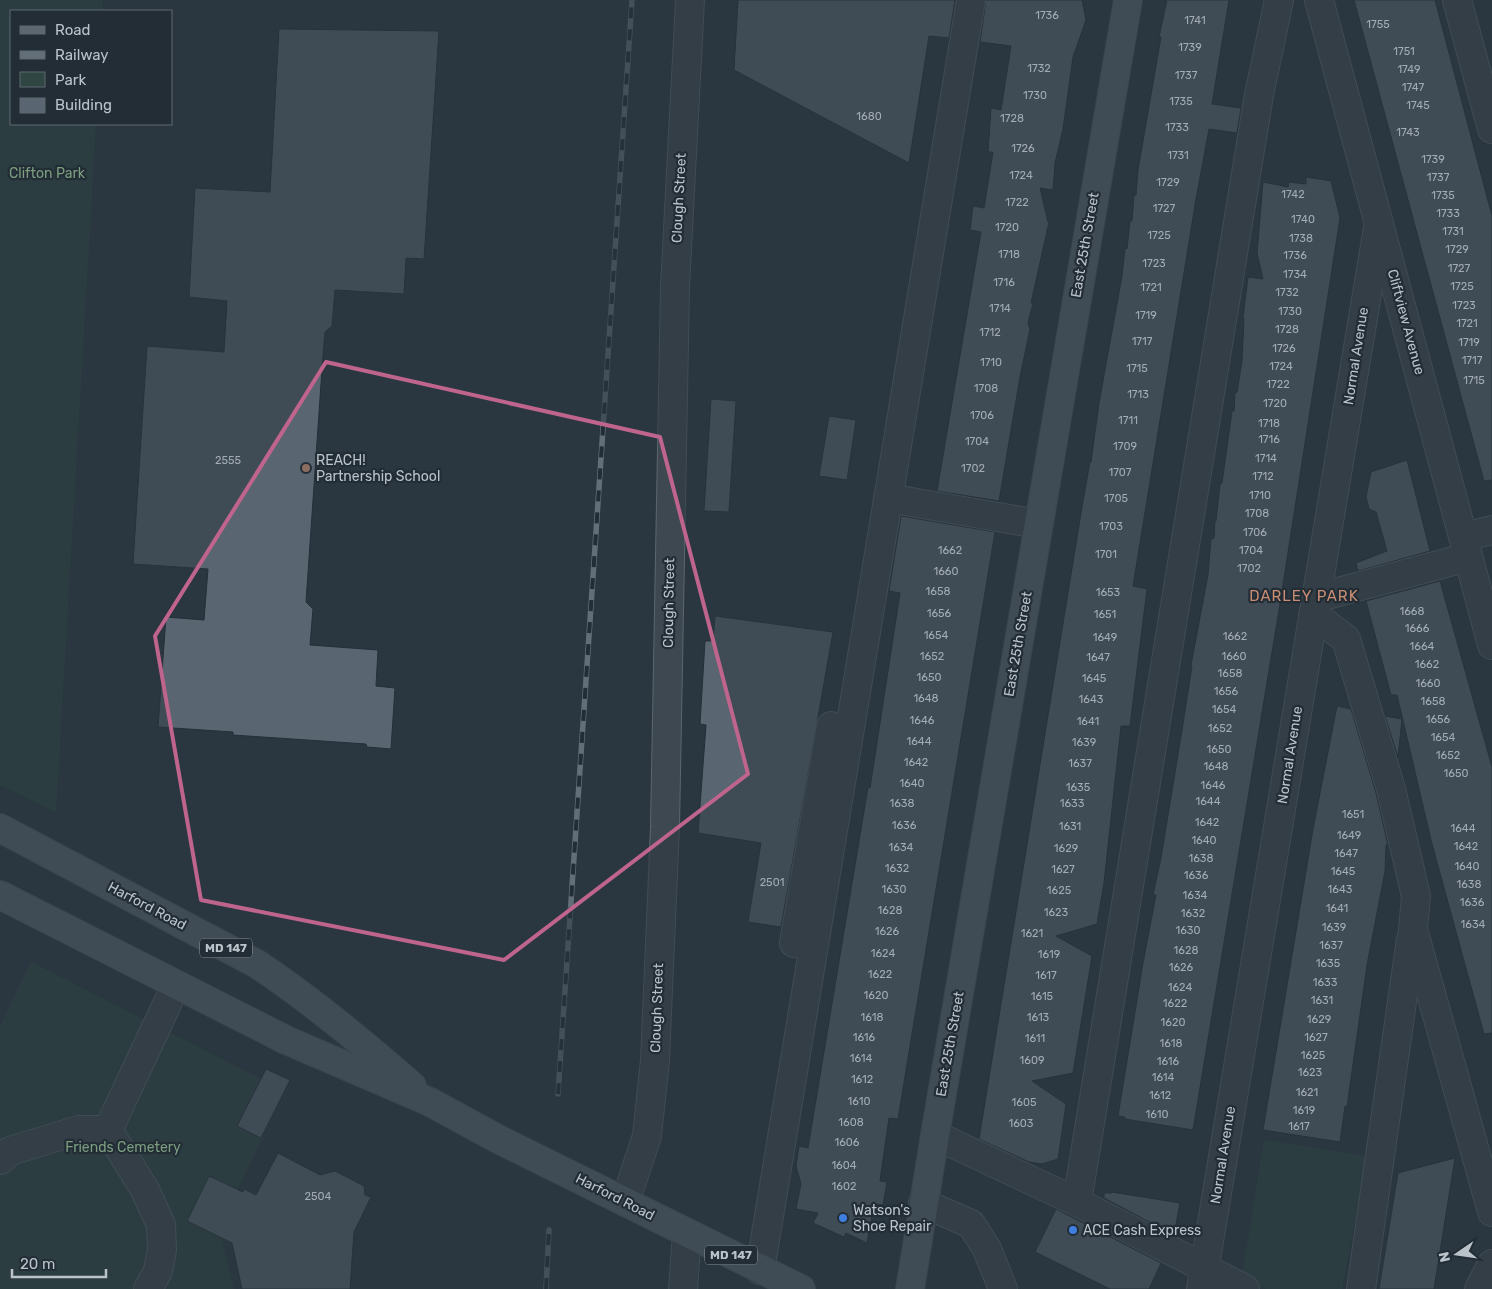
<svg xmlns="http://www.w3.org/2000/svg" width="1492" height="1289" viewBox="0 0 1492 1289" font-family="Rubik,sans-serif">
	<style>
		.green { fill: #304643 }
		.building { fill: #596570; stroke: #252f38 }
		.lines { fill: none; stroke-linecap: round; stroke-linejoin: round }
		.minor-casing { stroke: #5c666e; stroke-width: 30 }
		.major-casing { stroke: #4b545d; stroke-width: 30 }
		.minor { stroke: #3e4850; stroke-width: 28 }
		.major { stroke: #5c6770; stroke-width: 28 }
		.rail-casing { stroke: #626f79; stroke-width: 5.5 }
		.rail { stroke: #222d36; stroke-width: 4; stroke-dasharray: 11; stroke-linecap: butt }
		.marked { fill: none; stroke: #bf658d; stroke-width: 4; stroke-linejoin: round }
		.education-dot { fill: #8d6e63; stroke: #222d36; stroke-width: 2 }
		.shop-dot { fill: #3f7fe0; stroke: #222d36; stroke-width: 2 }
		.labels { text-anchor: middle; dominant-baseline: central; stroke-width: 4.5; stroke-linejoin: round; paint-order: stroke }
		.number-label { font-size: 11px; fill: #a2acb4 }
		.shield { fill: #222d36; stroke: #8d969e; stroke-width: 1 }
		.shield-label { font-size: 12px; font-weight: bold; fill: #bbc3ca }
		.park-label { font-size: 14px; fill: #7c9d7f; stroke: #222d36 }
		.street-label { font-size: 14px; fill: #bbc3ca; stroke: #222d36 }
		.poi-label { font-size: 14px; fill: #bbc3ca; stroke: #222d36; text-anchor: start }
		.neighbourhood-label { font-size: 15px; letter-spacing: 1px; fill: #cb8e75; stroke: #222d36 }
	</style>
	<rect width="100%" height="100%" fill="#2a3740"/>
	<path class="green" d="M0 0H103L102 11H11V124H96L56 812 0 785Z
		M31 962 285 1091 219 1228 234 1289H0V1026Z
		M1264 1140 1367 1156 1342 1289H1266L1242 1277Z"/>
	<path class="building" d="M738 0H955L949 38 929 36 909 163 734 70Z
		M986 0H1082L1086 20 1073 57 1063 129 1055 163 1053 190 1040 188 1048 222H1049L1031 303H1033L1028 323 1030 329 1020 377 999 501 937 491 981 232 970 230 973 206 984 208 993 152H988L991 108 1001 110 1011 46 980 42Z
		M1167 0H1229L1212 104 1241 108 1237 133 1209 129 1196 199 1133 586 1147 589 1130 726H1121L1104 883 1097 924 1056 936 1092 956 1073 1073 1032 1081 1066 1104 1058 1159 1042 1164 1029 1162 979 1139 1082 507 1090 462H1091L1099 403 1122 276 1125 248 1127 249 1130 221H1132L1134 195H1136L1138 170 1161 37H1159Z
		M1354 0H1435L1492 216V480L1484 481Z
		M279 29 439 31 424 259 406 258 404 294 335 290 332 326 325 332 323 355 306 602 313 609 310 645 378 650 376 686 395 688 391 749 367 747 366 744 233 735V732L158 727 166 617 204 620 208 569 133 564 147 346 224 352 227 301 189 297 195 188 270 192Z
		M1306 177 1331 181 1340 218 1280 604 1193 1130 1125 1119V1117L1118 1116 1143 963 1156 895H1153L1161 858 1182 730 1192 666 1191 665 1208 575 1211 539 1214 538 1215 521H1216L1220 484 1222 483 1232 411H1234L1235 393 1237 392 1242 361 1244 318H1243L1248 277 1263 279 1257 253 1263 182 1288 187 1289 182 1306 184Z
		M711 399 736 401 729 512 704 511Z
		M829 416 856 420 847 480 819 476Z
		M1407 460 1430 551 1358 571 1356 563 1387 551 1376 512 1369 509 1366 497 1371 472Z
		M901 516 995 532 898 1119 889 1118 880 1181 887 1182 883 1205 874 1204 867 1243 846 1233 844 1237 813 1223 818 1213 796 1209 801 1184 796 1166 799 1146 808 1148 868 787 870 788 900 593 889 591Z
		M1440 581 1492 767V1033L1484 1034 1432 844 1397 695H1391L1366 601Z
		M715 616 833 632 781 927 748 922 761 843 698 833 706 725 700 724 705 641H713Z
		M1337 706 1351 709 1376 793 1388 845H1386L1385 871 1367 965 1347 1107 1345 1106 1340 1142 1263 1130 1313 829Z
		M1385 716 1402 719 1398 757Z
		M266 1069 290 1080 261 1138 237 1126Z
		M278 1153 320 1175 335 1171 364 1186 365 1195 371 1197 354 1232 350 1289H242L232 1243 187 1221 209 1176 243 1192 244 1189 256 1195Z
		M1455 1158 1434 1289H1379L1398 1173Z
		M1112 1192 1180 1203 1174 1235 1104 1198V1193H1112Z
		M1056 1209 1161 1263 1149 1289H1110L1035 1252Z"/>
	<g class="lines">
		<g class="minor-casing">
			<path id="minor" d="M1319 0 1492 645
				M1457 0 1492 129
				M888 498 1038 524
				M1463 537 1492 530
				M1316 598 1468 557
				M1313 614 1346 639 1391 789 1416 896 1413 929 1492 1212
				M794 943 831 726
				M108 1130 145 1190 161 1225 162 1250 158 1271 148 1289
				M108 1130 176 985
				M935 1135 1077 1202 1245 1289
				M0 1160 10 1151 79 1130H108
				M625 1202 647 1136 655 1060 665 827 675 287 690 0
				M1077 1202 1259 95 1279 0
				M923 1203 971 1224 987 1249 1003 1289
				M760 1270 971 0
				M683 1289 687 1233
				M1201 1289 1379 222
				M1361 1289 1411 939
				M1479 1289 1492 1264"/>
		</g>
		<g class="major-casing">
			<path id="major" d="M0 828 257 964C311 1000 363 1043 412 1086
				M0 895 286 1040 430 1102 496 1138 801 1289
				M910 1289 935 1135 1128 0"/>
		</g>
		<use href="#minor" class="minor"/>
		<use href="#major" class="major"/>
		<g class="rail-casing">
			<path id="rail" d="M558 1094 632 0
				M546 1289 549 1230"/>
		</g>
		<use href="#rail" class="rail"/>
	</g>
	<path d="M0 0H1492V1289H0ZM326 362 660 437 748 774 504 960 201 900 155 636Z" fill="#2a3740" fill-opacity=".55" fill-rule="evenodd"/>
	<path class="marked" d="M326 362 660 437 748 774 504 960 201 900 155 636Z"/>
	<circle class="education-dot" cx="306" cy="468" r="5"/>
	<g class="shop-dot">
		<circle cx="843" cy="1218" r="5"/>
		<circle cx="1073" cy="1230" r="5"/>
	</g>
	<g class="labels">
		<g class="number-label">
			<text x="1047" y="15">1736</text>
			<text x="1195" y="20">1741</text>
			<text x="1378" y="24">1755</text>
			<text x="1190" y="47">1739</text>
			<text x="1404" y="51">1751</text>
			<text x="1039" y="68">1732</text>
			<text x="1409" y="69">1749</text>
			<text x="1186" y="75">1737</text>
			<text x="1413" y="87">1747</text>
			<text x="1035" y="95">1730</text>
			<text x="1181" y="101">1735</text>
			<text x="1418" y="105">1745</text>
			<text x="869" y="116">1680</text>
			<text x="1012" y="118">1728</text>
			<text x="1177" y="127">1733</text>
			<text x="1408" y="132">1743</text>
			<text x="1023" y="148">1726</text>
			<text x="1178" y="155">1731</text>
			<text x="1433" y="159">1739</text>
			<text x="1021" y="175">1724</text>
			<text x="1438" y="177">1737</text>
			<text x="1168" y="182">1729</text>
			<text x="1293" y="194">1742</text>
			<text x="1443" y="195">1735</text>
			<text x="1017" y="202">1722</text>
			<text x="1164" y="208">1727</text>
			<text x="1448" y="213">1733</text>
			<text x="1303" y="219">1740</text>
			<text x="1007" y="227">1720</text>
			<text x="1453" y="231">1731</text>
			<text x="1159" y="235">1725</text>
			<text x="1301" y="238">1738</text>
			<text x="1457" y="249">1729</text>
			<text x="1009" y="254">1718</text>
			<text x="1295" y="255">1736</text>
			<text x="1154" y="263">1723</text>
			<text x="1459" y="268">1727</text>
			<text x="1295" y="274">1734</text>
			<text x="1004" y="282">1716</text>
			<text x="1462" y="286">1725</text>
			<text x="1151" y="287">1721</text>
			<text x="1287" y="292">1732</text>
			<text x="1464" y="305">1723</text>
			<text x="1000" y="308">1714</text>
			<text x="1290" y="311">1730</text>
			<text x="1146" y="315">1719</text>
			<text x="1467" y="323">1721</text>
			<text x="1287" y="329">1728</text>
			<text x="990" y="332">1712</text>
			<text x="1142" y="341">1717</text>
			<text x="1469" y="342">1719</text>
			<text x="1284" y="348">1726</text>
			<text x="1472" y="360">1717</text>
			<text x="991" y="362">1710</text>
			<text x="1281" y="366">1724</text>
			<text x="1137" y="368">1715</text>
			<text x="1474" y="380">1715</text>
			<text x="1278" y="384">1722</text>
			<text x="986" y="388">1708</text>
			<text x="1138" y="394">1713</text>
			<text x="1275" y="403">1720</text>
			<text x="982" y="415">1706</text>
			<text x="1128" y="420">1711</text>
			<text x="1269" y="423">1718</text>
			<text x="1269" y="439">1716</text>
			<text x="977" y="441">1704</text>
			<text x="1125" y="446">1709</text>
			<text x="1266" y="458">1714</text>
			<text x="228" y="460">2555</text>
			<text x="973" y="468">1702</text>
			<text x="1120" y="472">1707</text>
			<text x="1263" y="476">1712</text>
			<text x="1260" y="495">1710</text>
			<text x="1116" y="498">1705</text>
			<text x="1257" y="513">1708</text>
			<text x="1111" y="526">1703</text>
			<text x="1255" y="532">1706</text>
			<text x="950" y="550">1662</text>
			<text x="1251" y="550">1704</text>
			<text x="1106" y="554">1701</text>
			<text x="1249" y="568">1702</text>
			<text x="946" y="571">1660</text>
			<text x="938" y="591">1658</text>
			<text x="1108" y="592">1653</text>
			<text x="1412" y="611">1668</text>
			<text x="939" y="613">1656</text>
			<text x="1105" y="614">1651</text>
			<text x="1417" y="628">1666</text>
			<text x="936" y="635">1654</text>
			<text x="1235" y="636">1662</text>
			<text x="1105" y="637">1649</text>
			<text x="1422" y="646">1664</text>
			<text x="932" y="656">1652</text>
			<text x="1234" y="656">1660</text>
			<text x="1098" y="657">1647</text>
			<text x="1427" y="664">1662</text>
			<text x="1230" y="673">1658</text>
			<text x="929" y="677">1650</text>
			<text x="1094" y="678">1645</text>
			<text x="1428" y="683">1660</text>
			<text x="1226" y="691">1656</text>
			<text x="926" y="698">1648</text>
			<text x="1091" y="699">1643</text>
			<text x="1433" y="701">1658</text>
			<text x="1224" y="709">1654</text>
			<text x="1438" y="719">1656</text>
			<text x="922" y="720">1646</text>
			<text x="1088" y="721">1641</text>
			<text x="1220" y="728">1652</text>
			<text x="1443" y="737">1654</text>
			<text x="919" y="741">1644</text>
			<text x="1084" y="742">1639</text>
			<text x="1219" y="749">1650</text>
			<text x="1448" y="755">1652</text>
			<text x="916" y="762">1642</text>
			<text x="1080" y="763">1637</text>
			<text x="1216" y="766">1648</text>
			<text x="1456" y="773">1650</text>
			<text x="912" y="783">1640</text>
			<text x="1213" y="785">1646</text>
			<text x="1078" y="787">1635</text>
			<text x="1208" y="801">1644</text>
			<text x="902" y="803">1638</text>
			<text x="1072" y="803">1633</text>
			<text x="1353" y="814">1651</text>
			<text x="1207" y="822">1642</text>
			<text x="904" y="825">1636</text>
			<text x="1070" y="826">1631</text>
			<text x="1463" y="828">1644</text>
			<text x="1349" y="835">1649</text>
			<text x="1204" y="840">1640</text>
			<text x="1466" y="846">1642</text>
			<text x="901" y="847">1634</text>
			<text x="1066" y="848">1629</text>
			<text x="1346" y="853">1647</text>
			<text x="1201" y="858">1638</text>
			<text x="1467" y="866">1640</text>
			<text x="897" y="868">1632</text>
			<text x="1063" y="869">1627</text>
			<text x="1343" y="871">1645</text>
			<text x="1196" y="875">1636</text>
			<text x="772" y="882">2501</text>
			<text x="1469" y="884">1638</text>
			<text x="894" y="889">1630</text>
			<text x="1340" y="889">1643</text>
			<text x="1059" y="890">1625</text>
			<text x="1195" y="895">1634</text>
			<text x="1472" y="902">1636</text>
			<text x="1337" y="908">1641</text>
			<text x="890" y="910">1628</text>
			<text x="1056" y="912">1623</text>
			<text x="1193" y="913">1632</text>
			<text x="1473" y="924">1634</text>
			<text x="1334" y="927">1639</text>
			<text x="1188" y="930">1630</text>
			<text x="887" y="931">1626</text>
			<text x="1032" y="933">1621</text>
			<text x="1331" y="945">1637</text>
			<text x="1186" y="950">1628</text>
			<text x="883" y="953">1624</text>
			<text x="1049" y="954">1619</text>
			<text x="1328" y="963">1635</text>
			<text x="1181" y="967">1626</text>
			<text x="880" y="974">1622</text>
			<text x="1046" y="975">1617</text>
			<text x="1325" y="982">1633</text>
			<text x="1180" y="987">1624</text>
			<text x="876" y="995">1620</text>
			<text x="1042" y="996">1615</text>
			<text x="1322" y="1000">1631</text>
			<text x="1175" y="1003">1622</text>
			<text x="872" y="1017">1618</text>
			<text x="1038" y="1017">1613</text>
			<text x="1319" y="1019">1629</text>
			<text x="1173" y="1022">1620</text>
			<text x="864" y="1037">1616</text>
			<text x="1316" y="1037">1627</text>
			<text x="1035" y="1038">1611</text>
			<text x="1171" y="1043">1618</text>
			<text x="1313" y="1055">1625</text>
			<text x="861" y="1058">1614</text>
			<text x="1032" y="1060">1609</text>
			<text x="1168" y="1061">1616</text>
			<text x="1310" y="1072">1623</text>
			<text x="1163" y="1077">1614</text>
			<text x="862" y="1079">1612</text>
			<text x="1307" y="1092">1621</text>
			<text x="1160" y="1095">1612</text>
			<text x="859" y="1101">1610</text>
			<text x="1024" y="1102">1605</text>
			<text x="1304" y="1110">1619</text>
			<text x="1157" y="1114">1610</text>
			<text x="851" y="1122">1608</text>
			<text x="1021" y="1123">1603</text>
			<text x="1299" y="1126">1617</text>
			<text x="847" y="1142">1606</text>
			<text x="844" y="1165">1604</text>
			<text x="844" y="1186">1602</text>
			<text x="318" y="1196">2504</text>
		</g>
		<g class="shield">
			<rect x="200" y="938.5" width="52" height="19" rx="4"/>
			<rect x="705" y="1245.5" width="52" height="19" rx="4"/>
		</g>
		<g class="shield-label">
			<text x="226" y="948">MD 147</text>
			<text x="731" y="1255">MD 147</text>
		</g>
		<g class="park-label">
			<text x="47" y="173">Clifton Park</text>
			<text x="123" y="1147">Friends Cemetery</text>
		</g>
		<g class="street-label">
			<text transform="translate(679 198) rotate(-87)">Clough Street</text>
			<text transform="translate(1085 245) rotate(-80)">East 25th Street</text>
			<text transform="translate(1406 322) rotate(75)">Cliftview Avenue</text>
			<text transform="translate(1356 356) rotate(-81)">Normal Avenue</text>
			<text transform="translate(669 603) rotate(-89)">Clough Street</text>
			<text transform="translate(1018 644) rotate(-80)">East 25th Street</text>
			<text transform="translate(1290 755) rotate(-81)">Normal Avenue</text>
			<text transform="translate(147 906) rotate(28)">Harford Road</text>
			<text transform="translate(657 1008) rotate(-88)">Clough Street</text>
			<text transform="translate(950 1044) rotate(-80)">East 25th Street</text>
			<text transform="translate(1223 1155) rotate(-81)">Normal Avenue</text>
			<text transform="translate(615 1197) rotate(27)">Harford Road</text>
		</g>
		<g class="poi-label">
			<text x="316" y="460">REACH!<tspan x="316" dy="16">Partnership School</tspan></text>
			<text x="853" y="1210">Watson's<tspan x="853" dy="16">Shoe Repair</tspan></text>
			<text x="1083" y="1230">ACE Cash Express</text>
		</g>
		<g class="neighbourhood-label">
			<text x="1304" y="596">DARLEY PARK</text>
		</g>
	</g>
	<rect x="10" y="10" width="162" height="115" fill="#222d36" stroke="#5f6971"/>
	<rect x="20" y="26" width="25" height="8" fill="#5c6770" stroke="#5f6971"/>
	<text x="55" y="35" font-size="15" fill="#bbc3ca">Road</text>
	<rect x="20" y="51" width="25" height="8" fill="#626f79" stroke="#5f6971"/>
	<text x="55" y="60" font-size="15" fill="#bbc3ca">Railway</text>
	<rect x="20" y="72" width="25" height="15" fill="#304643" stroke="#5f6971"/>
	<text x="55" y="85" font-size="15" fill="#bbc3ca">Park</text>
	<rect x="20" y="98" width="25" height="15" fill="#596570" stroke="#5f6971"/>
	<text x="55" y="110" font-size="15" fill="#bbc3ca">Building</text>
	<g transform="translate(1457 1254) rotate(257)" stroke="#222d36" stroke-width="4" paint-order="stroke">
	<path d="M0-4L9 19L0 12L-9 19Z" fill="#bbc3ca"/>
	<text y="-8" font-size="14" font-weight="bold" text-anchor="middle" fill="#bbc3ca">N</text>
	</g>
	<path d="M12 1269v8h94v-8" fill="none" stroke="#bbc3ca" stroke-width="2.5"/>
	<text x="20" y="1269" font-size="15" fill="#bbc3ca" stroke="#222d36" stroke-width="4" paint-order="stroke">20 m</text>
</svg>
